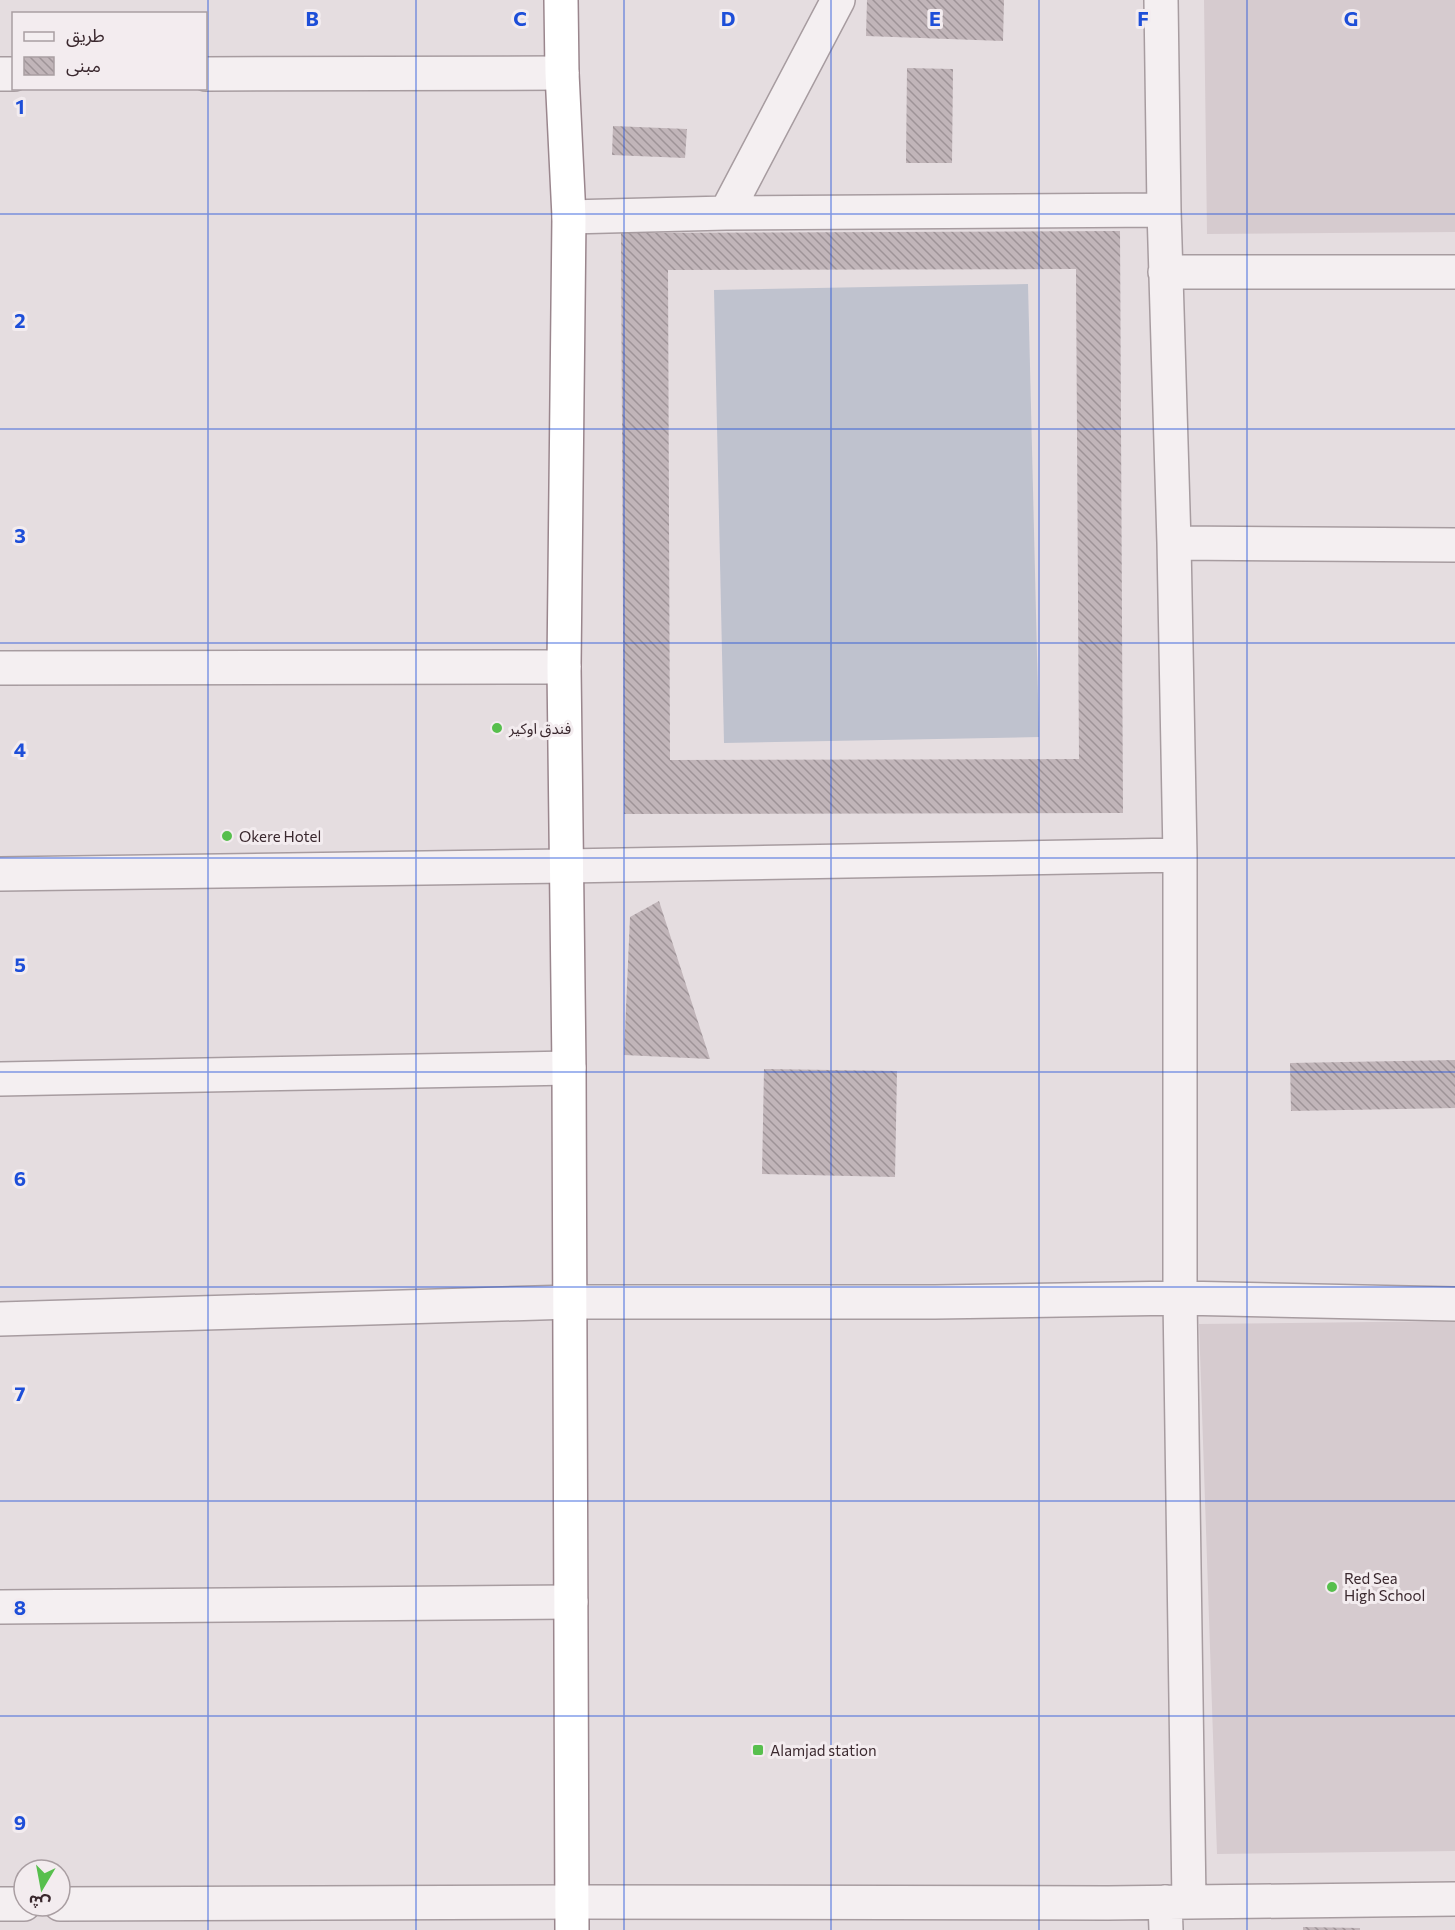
<svg xmlns="http://www.w3.org/2000/svg" width="1455" height="1930" viewBox="0 0 1455 1930" font-family="Commissioner,'Noto Sans Arabic',sans-serif">
	<style>
		.built { fill: #d6cbcf }
		.grass { fill: #bfc2ce }
		.building { fill: url(#building-back-hatch); fill-rule: evenodd }
		.lines { fill: none; stroke-linecap: round; stroke-linejoin: round }
		.minor-casing { stroke: #a79ca0; stroke-width: 36 }
		.highway-casing { stroke: #9a868d; stroke-width: 36 }
		.minor { stroke: #f4eff1; stroke-width: 33 }
		.highway { stroke: #fff; stroke-width: 33 }
		.grid { fill: none; stroke: #1d4ed8; stroke-width: 1.5; stroke-opacity: 0.55 }
		.poi-dot { fill: #57bf4d; stroke: #f3ecef; stroke-width: 2 }
		.labels { text-anchor: middle; dominant-baseline: central; stroke-width: 6; stroke-linejoin: round; paint-order: stroke }
		.poi-label { font-size: 15px; fill: #3a282e; stroke: #f3ecef; text-anchor: start }
		.grid-label { font-size: 20px; text-anchor: middle; font-weight: bold; fill: #1d4ed8; stroke: #f3ecef; stroke-width: 6; stroke-linejoin: round; paint-order: stroke }
	</style>
	<defs>
		<pattern id="building-back-hatch" width="6" height="6" patternUnits="userSpaceOnUse" patternTransform="scale(1.5)"><rect width="6" height="6" fill="#c1b5b9"/><path d="M-1 5l2 2M0 0l6 6M5-1l2 2" fill="none" stroke="#9e9397"/></pattern>
	</defs>
	<rect width="100%" height="100%" fill="#e5dde0"/>
	<path class="built" d="M1204 0H1455V232L1207 234Z
		M1455 1321V1851L1217 1854 1199 1324Z"/>
	<path class="grass" d="M1028 284 1039 737 724 743 714 290Z"/>
	<path class="building" d="M867 0H1004L1003 41 866 36Z
		M907 68 953 69 952 163H906Z
		M613 126 687 129 685 158 612 155Z
		M1120 231 1123 813 624 814 621 233ZM1076 269 1079 759 670 760 668 270Z
		M659 901 710 1059 624 1055 630 917Z
		M1455 1060V1108L1291 1111 1290 1063Z
		M764 1069 897 1071 895 1177 762 1174Z
		M1303 1927 1360 1928V1930H1303Z"/>
	<g class="lines">
		<g class="minor-casing">
			<path id="minor" d="M1161 0 1164 210 1174 543 1180 855V1298L1189 1902
				M0 74H14
				M206 74 562 73
				M726 213 838 0
				M569 217 726 213 1164 210
				M1165 272H1455
				M1174 543 1455 545
				M0 668 564 667
				M0 874 566 866 1180 855
				M0 1079 569 1068
				M0 1319 571 1302H935L1180 1298 1455 1304
				M0 1607 571 1602
				M1165 1902 1166 1930
				M0 1904H24
				M60 1904 573 1902 1108 1903 1455 1899"/>
		</g>
		<g class="highway-casing">
			<path id="highway" d="M561 0 562 73 569 217 564 667 569 1068 572 1930"/>
		</g>
		<use href="#minor" class="minor"/>
		<use href="#highway" class="highway"/>
	</g>
	<path class="grid" d="M208 0V1930M416 0V1930M624 0V1930M831 0V1930M1039 0V1930M1247 0V1930M0 214H1455M0 429H1455M0 643H1455M0 858H1455M0 1072H1455M0 1287H1455M0 1501H1455M0 1716H1455"/>
	<g class="poi-dot">
		<circle cx="497" cy="728" r="6"/>
		<circle cx="227" cy="836" r="6"/>
		<circle cx="1332" cy="1587" r="6"/>
		<rect x="752" y="1744" width="12" height="12" rx="3"/>
	</g>
	<g class="labels">
		<g class="poi-label">
			<text x="509" y="728">فندق اوكير</text>
			<text x="239" y="836">Okere Hotel</text>
			<text x="1344" y="1578">Red Sea<tspan x="1344" dy="17">High School</tspan></text>
			<text x="770" y="1750">Alamjad station</text>
		</g>
	</g>
	<g class="grid-label">
		<text x="312" y="26">B</text>
		<text x="520" y="26">C</text>
		<text x="728" y="26">D</text>
		<text x="935" y="26">E</text>
		<text x="1143" y="26">F</text>
		<text x="1351" y="26">G</text>
		<text x="20" y="114">1</text>
		<text x="20" y="328">2</text>
		<text x="20" y="543">3</text>
		<text x="20" y="757">4</text>
		<text x="20" y="972">5</text>
		<text x="20" y="1186">6</text>
		<text x="20" y="1401">7</text>
		<text x="20" y="1615">8</text>
		<text x="20" y="1830">9</text>
	</g>
	<rect x="12" y="12" width="195" height="78" fill="#f3ecef" stroke="#a99ea2" stroke-width="1.5"/>
	<rect x="24" y="32" width="30" height="9" fill="#f4eff1" stroke="#a99ea2" stroke-width="1.5"/>
	<text x="66" y="42" font-size="18" fill="#3a282e">طريق</text>
	<rect x="24" y="57" width="30" height="18" fill="url(#building-back-hatch)" stroke="#a99ea2" stroke-width="1.5"/>
	<text x="66" y="72" font-size="18" fill="#3a282e">مبنى</text>
	<g transform="translate(42 1888) rotate(190)"><circle r="28" fill="#f3ecef" stroke="#a99ea2" stroke-width="1.5"/>
	<path d="M0-4.5L10 22L0 15L-10 22Z" fill="#57bf4d"/>
	<text y="-9" font-size="16" font-weight="bold" text-anchor="middle" fill="#3a282e">ش</text>
	</g>
</svg>
